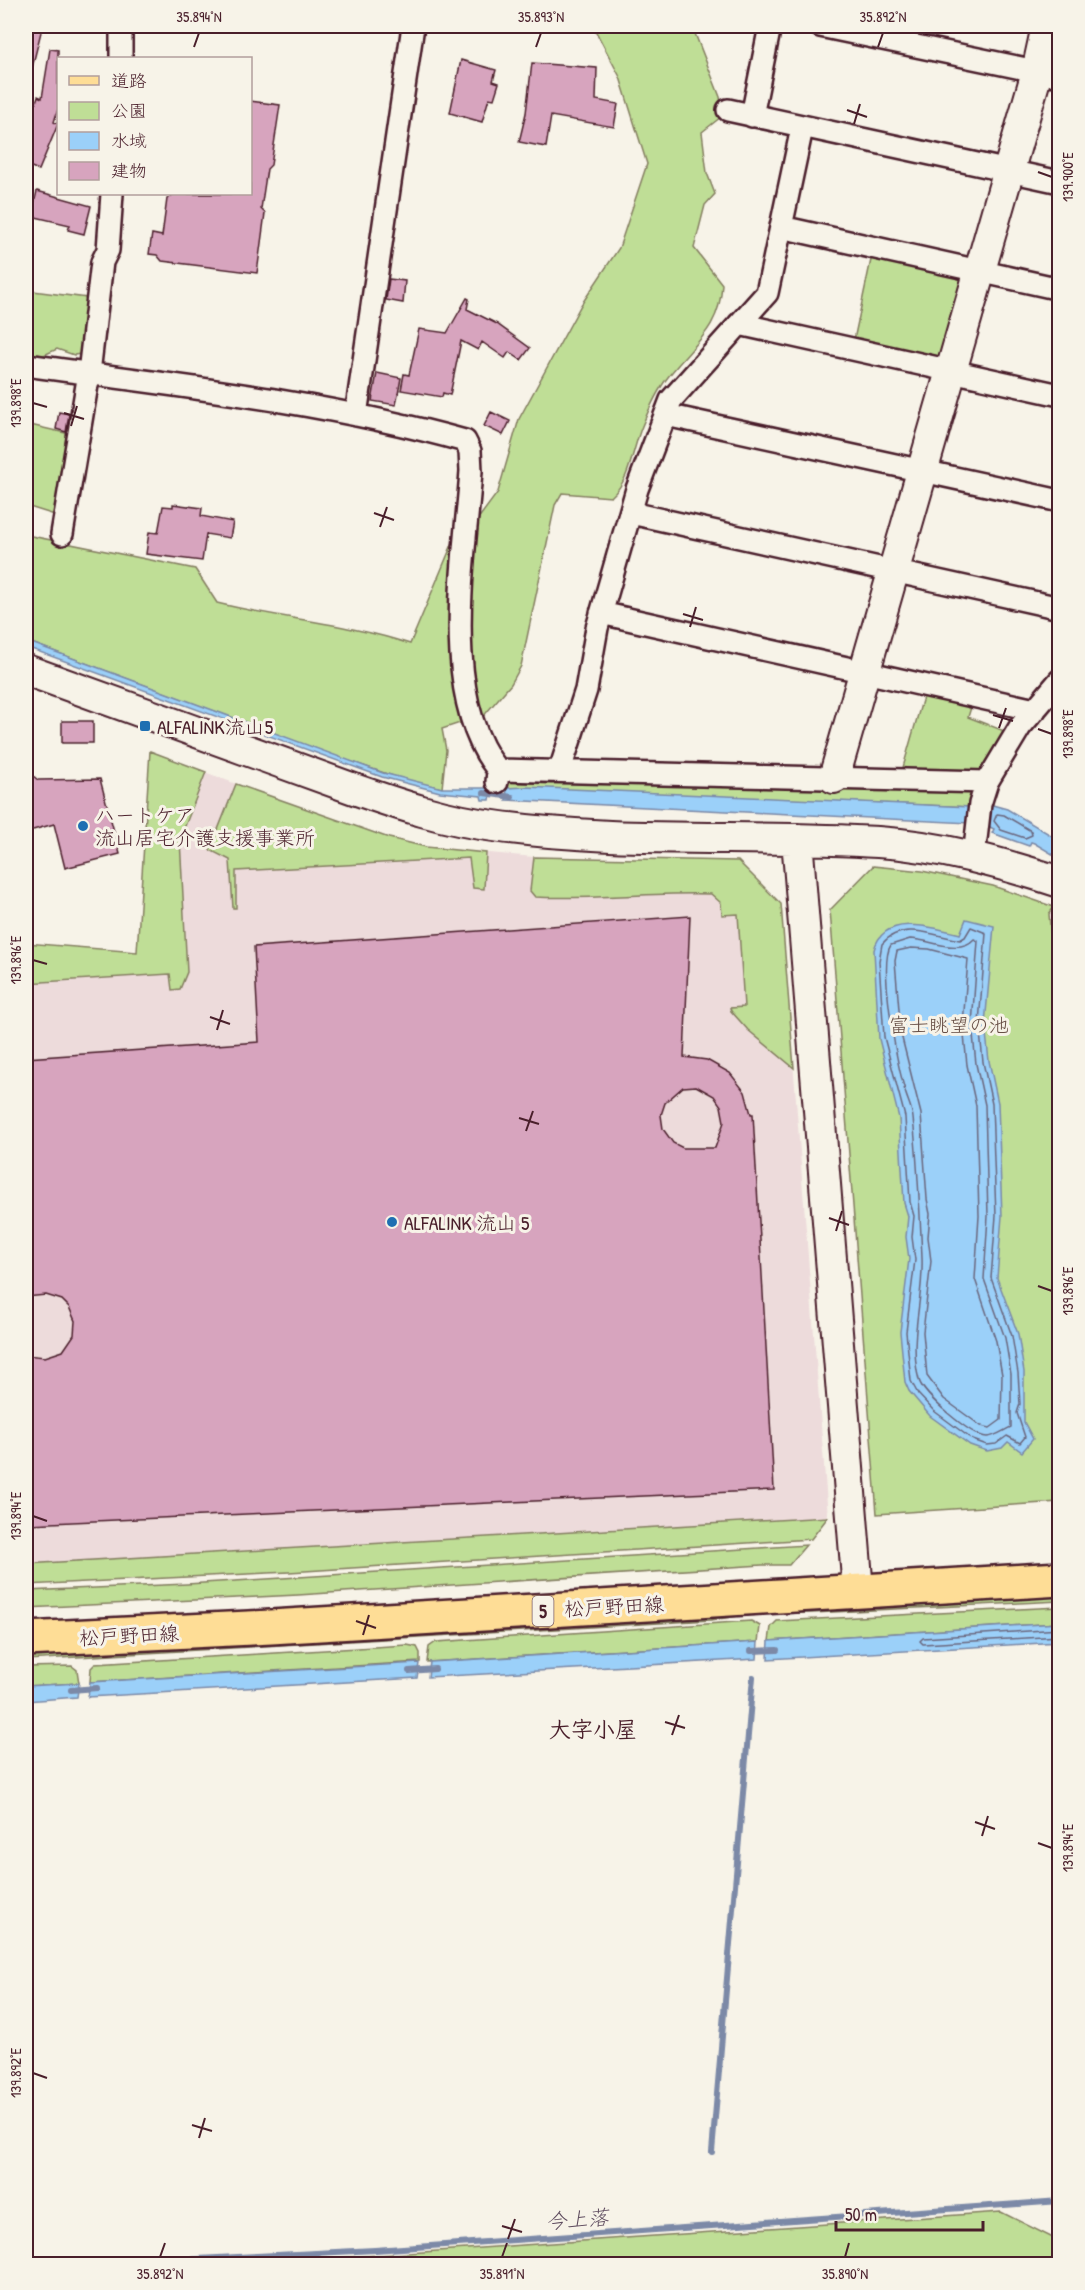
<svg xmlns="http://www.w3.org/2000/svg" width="1085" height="2290" viewBox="0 0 1085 2290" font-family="'Patrick Hand','Klee One',sans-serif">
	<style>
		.built { fill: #eddbdb }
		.green { fill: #bfde96; stroke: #847e60; stroke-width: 1.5 }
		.water { fill: #9bd0f9; stroke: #7b89a7; stroke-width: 1.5 }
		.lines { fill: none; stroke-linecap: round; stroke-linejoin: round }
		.shore { stroke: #6a667d; stroke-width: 1.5 }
		.stream { stroke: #7b89a7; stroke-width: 6 }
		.building { fill: #d7a4be; stroke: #4a1f2b; stroke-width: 1.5; fill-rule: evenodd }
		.street-casing { stroke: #4a1f2b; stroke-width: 26 }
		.secondary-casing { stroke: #4a1f2b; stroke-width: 34 }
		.primary-casing { stroke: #4a1f2b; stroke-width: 38 }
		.street { stroke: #f7f3e8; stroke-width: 21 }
		.secondary { stroke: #f7f3e8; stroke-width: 30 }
		.primary { stroke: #fedd96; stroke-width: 33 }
		.ticks { fill: none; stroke: #4a1f2b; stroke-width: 2 }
		.poi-dot { fill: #1f6fb2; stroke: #f7f3e8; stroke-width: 2 }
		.labels { text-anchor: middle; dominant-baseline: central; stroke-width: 6; stroke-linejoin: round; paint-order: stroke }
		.shield { fill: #f7f3e8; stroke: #7e5f64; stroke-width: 1.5 }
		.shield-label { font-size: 18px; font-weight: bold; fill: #4a1f2b }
		.poi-label { font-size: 20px; fill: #4a1f2b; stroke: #f7f3e8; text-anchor: start }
		.park-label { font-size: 20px; fill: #674f46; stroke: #f7f3e8 }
		.street-label { font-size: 20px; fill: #4a1f2b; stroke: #f7f3e8 }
		.water-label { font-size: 21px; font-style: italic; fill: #5e4b5e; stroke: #f7f3e8 }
		.quarter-label { font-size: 22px; font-weight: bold; fill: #4a1f2b; stroke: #f7f3e8 }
		.neatline { fill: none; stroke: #4a1f2b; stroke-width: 2 }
		.ticks-label { font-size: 15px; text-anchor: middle; fill: #4a1f2b }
	</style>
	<rect width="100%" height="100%" fill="#f7f3e8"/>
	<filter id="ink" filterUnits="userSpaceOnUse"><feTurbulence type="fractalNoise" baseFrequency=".0167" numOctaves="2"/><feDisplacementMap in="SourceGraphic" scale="12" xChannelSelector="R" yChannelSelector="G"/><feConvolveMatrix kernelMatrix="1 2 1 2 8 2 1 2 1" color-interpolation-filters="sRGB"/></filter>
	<g filter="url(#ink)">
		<path class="built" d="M150 751 307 811 389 838 426 847 534 857 738 861 781 904 828 1517 26 1564V943L137 952Z
			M1054 907 1059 909V1042L1049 913Z"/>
		<path class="green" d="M593 26H692L720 97 724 118 721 117 702 132 707 173 715 194 705 205 694 248 722 284C720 330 694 343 668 377 657 391 649 409 642 426 632 450 631 479 611 497L562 493 555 505 521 666 511 684 481 719 468 663 469 531 498 492 519 419 581 305 619 248 647 164 620 77Z
			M872 255 959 276 963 282 943 352 936 358 854 340Z
			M33 291 87 298 81 354 74 355 57 349 44 355 33 354 26 344Z
			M26 424 74 435 58 516 26 506Z
			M461 523 466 721 442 729 446 750 442 788 411 782 343 759 26 641V535L195 569 217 603C281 619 347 623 410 644Z
			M925 690 973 701 968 717 1007 732 983 769 977 772 902 771Z
			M150 751 206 772 180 839 187 972 180 989 172 990 170 974 26 983V943L137 952Z
			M554 781 966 790 971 795V807L505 788 504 782 553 784Z
			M236 784 389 838 426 847 486 853 484 889 473 888 469 858 236 871V908H233L230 860 210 850Z
			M534 857 738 861 781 904 794 1068 748 1030 731 1011 730 1008 744 1007 738 914 722 915 721 903 711 894C652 892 594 900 535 897L530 891Z
			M873 866 922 871 993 886 1054 907 1049 914 1060 1042 1059 1502 877 1514 830 910Z
			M828 1517 811 1539 289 1572 26 1585V1564Z
			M806 1545 789 1565H762L298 1595 26 1608V1591L187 1584Z
			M1059 1594V1601L812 1613H778Z
			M1059 1607V1623L769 1641 771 1627 777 1621Z
			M753 1614 711 1620 26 1660V1653Z
			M751 1621 760 1626 758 1642 427 1662 429 1647 436 1642Z
			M407 1645 417 1647 420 1653V1662L90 1682 91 1668 95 1664Z
			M72 1666 77 1670 79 1683 26 1686V1667Z
			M1001 2212 1059 2241V2264H249Z"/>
		<path class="water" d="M26 641 383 773 442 788H492L490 800H482L481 796 440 792 382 777 26 647Z
			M525 787 971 807 970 823 506 800 507 788Z
			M989 804 1007 809 1059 840V858L1034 843 1031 842 1029 846 992 833 994 829 988 826Z
			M966 919 994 926 985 1024 989 1061 998 1103 1002 1216 997 1278 1018 1334 1024 1372V1422L1033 1439 1022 1452 1008 1442 1002 1448 987 1451 970 1445 930 1416 909 1391 905 1382 900 1332 909 1259 906 1237 908 1216 904 1203 899 1118 879 1039 874 950C883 912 933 927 960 934Z
			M1059 1623V1642L768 1659 769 1641Z
			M758 1642 757 1659 428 1677 430 1662Z
			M419 1663 417 1678 88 1697 90 1682Z
			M79 1683 77 1697 26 1701V1686Z"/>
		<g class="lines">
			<path class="shore" d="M997 814 1004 815 1031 831 1032 835 1025 838 1001 830 994 821Z
				M971 927 986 933 979 1023 983 1062 992 1104 996 1216 991 1278 1012 1336 1018 1373 1020 1404 1017 1413 1025 1437 1020 1443 1007 1436 996 1444 987 1445 973 1440 934 1411 918 1394 911 1381 906 1332 915 1260 912 1237 914 1216 910 1202 905 1117 884 1037 879 961 882 944C902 920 935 936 960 940L965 937Z
				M910 939C930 939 959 956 974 939L978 941 972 1025 976 1064 985 1105 988 1216 984 1279 1005 1338 1011 1374V1427C1004 1430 995 1437 987 1437 971 1436 923 1395 919 1380 908 1339 924 1299 922 1258 920 1212 918 1164 913 1118 912 1107 906 1098 904 1087 897 1063 878 963 891 945Z
				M911 948 929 949 968 959 963 1025 967 1065 976 1106 979 1216 975 1279 996 1341 1002 1375 1001 1420 990 1428 981 1426 944 1399 927 1376 923 1332 931 1261 928 1237 930 1214 927 1199 921 1114 901 1034 895 961 897 951Z
				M1060 1629 923 1638 920 1641 923 1644 1060 1636"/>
			<path class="stream" d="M484 793 512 797
				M751 1651 777 1650
				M409 1671 435 1669
				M71 1690 97 1688
				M712 2152 753 1677
				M26 2259 54 2264
				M97 2264 375 2250 1060 2201"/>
		</g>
		<path class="building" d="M26 26 42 28 31 72H26Z
			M50 49 58 50V109L54 122 58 124 39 170 26 165V113L32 115 38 96 42 98Z
			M461 60 496 70 493 81 499 83 494 99 489 98 482 122 450 113Z
			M532 63 597 68 596 100 618 104 614 127 551 116 546 147 519 142 526 113Z
			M250 101 280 105 271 165 267 169 261 209 265 213 257 273 162 261 157 255 149 254 152 234 162 236 167 199 174 194H250Z
			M37 191 91 206 84 234 68 230 70 225 31 216Z
			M389 279 405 281 403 303 386 300Z
			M467 298 469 299 467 309 497 324 530 348 521 360 509 352 505 358 482 342 478 350 461 341 450 395 443 393 442 397 401 390 404 374 409 375 419 329 447 333Z
			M377 373 401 378 396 405 372 401Z
			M59 412 69 414 66 432 56 429Z
			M491 412 510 421 503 435 484 426Z
			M173 504 202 508 201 516 233 522 230 538 206 534 202 561 146 554 149 532 158 533 163 506 173 507Z
			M62 721H93V743H62Z
			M26 770 38 780 100 779 120 854 65 868 54 824 26 832Z
			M690 916 684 1057 707 1060 730 1073 745 1092 751 1114H753L774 1490 29 1524 26 1476V1355L45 1357 63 1351 74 1335 75 1321 69 1307 62 1300 46 1295 26 1297V1058L259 1042 254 947ZM696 1086 714 1096 721 1106 724 1122 715 1148H683L673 1143 663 1129 661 1115 665 1103 683 1087Z"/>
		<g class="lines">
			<g class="street-casing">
				<path id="street" d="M121 26V58
					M820 26 1060 76
					M728 110 1060 182
					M752 116 770 26
					M781 227 1060 289
					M739 324 1060 395
					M26 365C172 385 322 401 465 441L470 451 471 471C465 558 439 698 498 770L497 782
					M356 415 413 26
					M666 415 1060 501
					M631 513 1060 608
					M62 534 89 373 102 262 108 250 112 194
					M601 613 1035 710
					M498 770 987 782 980 804 974 857
					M560 770 586 690 597 628 637 489 671 400 767 293 802 128
					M987 782 1020 727 1060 680"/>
			</g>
			<g class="secondary-casing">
				<path id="secondary" d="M26 670 354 789C400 805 445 820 494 826 620 844 751 834 878 842 940 846 1001 863 1060 882
					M834 778 1037 72 1047 26
					M797 839 858 1591"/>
			</g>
			<g class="primary-casing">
				<path id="primary" d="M26 1639 271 1627 1060 1579"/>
			</g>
			<use href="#street" class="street"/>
			<use href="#secondary" class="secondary"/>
			<use href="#primary" class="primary"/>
		</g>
	</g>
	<path class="ticks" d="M194 47 199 33M536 47 541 33M878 47 883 33M847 110 867 117M854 124 860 104M1038 172 1052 177M33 403 47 407M64 413 84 419M71 426 77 406M374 513 394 520M380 527 387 507M683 614 703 620M690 627 696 607M993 715 1013 721M999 728 1006 708M1038 729 1052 734M33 960 47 964M210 1017 230 1024M217 1030 223 1010M519 1118 539 1124M526 1131 533 1111M829 1218 849 1225M836 1231 842 1211M1038 1286 1052 1291M33 1516 47 1521M356 1621 376 1628M363 1635 369 1615M665 1722 685 1728M672 1735 679 1715M975 1822 995 1829M982 1836 988 1816M1038 1843 1052 1848M33 2073 47 2078M192 2125 212 2131M199 2138 205 2118M502 2226 522 2232M508 2239 515 2219M160 2257 165 2243M502 2257 507 2243M845 2257 849 2243"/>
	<g class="poi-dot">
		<rect x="139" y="720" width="12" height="12" rx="3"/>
		<circle cx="83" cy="826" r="6"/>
		<circle cx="392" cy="1222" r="6"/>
	</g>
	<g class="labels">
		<rect class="shield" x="532.5" y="1596" width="21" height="30" rx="4.5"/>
		<g class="shield-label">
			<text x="543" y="1611">5</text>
		</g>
		<g class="poi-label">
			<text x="157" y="726">ALFALINK流山5</text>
			<text x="95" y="814">ハートケア<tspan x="95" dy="23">流山居宅介護支援事業所</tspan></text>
			<text x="404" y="1222">ALFALINK 流山 5</text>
		</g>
		<g class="park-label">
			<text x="949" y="1024">富士眺望の池</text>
		</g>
		<g class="street-label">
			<text transform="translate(614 1606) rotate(-3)">松戸野田線</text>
			<text transform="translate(129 1635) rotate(-3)">松戸野田線</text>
		</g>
		<g class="water-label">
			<text transform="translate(577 2219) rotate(-4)">今上落</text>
		</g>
		<g class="quarter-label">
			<text x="593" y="1729">大字小屋</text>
		</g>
	</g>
	<rect width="1085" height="2290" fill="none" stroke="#f7f3e8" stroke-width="66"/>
	<rect x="57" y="57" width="195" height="138" fill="#f7f3e8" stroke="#b29e9c" stroke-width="1.5"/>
	<rect x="69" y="76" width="30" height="9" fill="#fedd96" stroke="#b29e9c" stroke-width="1.5"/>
	<text x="111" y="87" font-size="18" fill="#4a1f2b">道路</text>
	<rect x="69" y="102" width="30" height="18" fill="#bfde96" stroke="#b29e9c" stroke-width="1.5"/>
	<text x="111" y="117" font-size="18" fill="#4a1f2b">公園</text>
	<rect x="69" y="132" width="30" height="18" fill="#9bd0f9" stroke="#b29e9c" stroke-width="1.5"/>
	<text x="111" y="147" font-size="18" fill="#4a1f2b">水域</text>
	<rect x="69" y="162" width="30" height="18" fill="#d7a4be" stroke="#b29e9c" stroke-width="1.5"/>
	<text x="111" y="177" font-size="18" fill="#4a1f2b">建物</text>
	<path d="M836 2221v9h147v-9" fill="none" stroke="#4a1f2b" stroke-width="3"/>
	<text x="845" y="2221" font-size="18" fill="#4a1f2b" stroke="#f7f3e8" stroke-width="4.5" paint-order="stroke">50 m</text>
	<rect x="33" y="33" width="1019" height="2224" class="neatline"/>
	<g class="ticks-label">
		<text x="199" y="22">35.894°N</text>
		<text x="541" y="22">35.893°N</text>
		<text x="883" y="22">35.892°N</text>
		<text transform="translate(1068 177) rotate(-90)" y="5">139.900°E</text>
		<text transform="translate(16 403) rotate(-90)" y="5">139.898°E</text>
		<text transform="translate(1068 734) rotate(-90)" y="5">139.898°E</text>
		<text transform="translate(16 960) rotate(-90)" y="5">139.896°E</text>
		<text transform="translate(1068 1291) rotate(-90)" y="5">139.896°E</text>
		<text transform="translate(16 1516) rotate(-90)" y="5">139.894°E</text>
		<text transform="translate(1068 1848) rotate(-90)" y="5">139.894°E</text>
		<text transform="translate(16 2073) rotate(-90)" y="5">139.892°E</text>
		<text x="160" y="2279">35.892°N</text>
		<text x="502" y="2279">35.891°N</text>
		<text x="845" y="2279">35.890°N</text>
	</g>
</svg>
